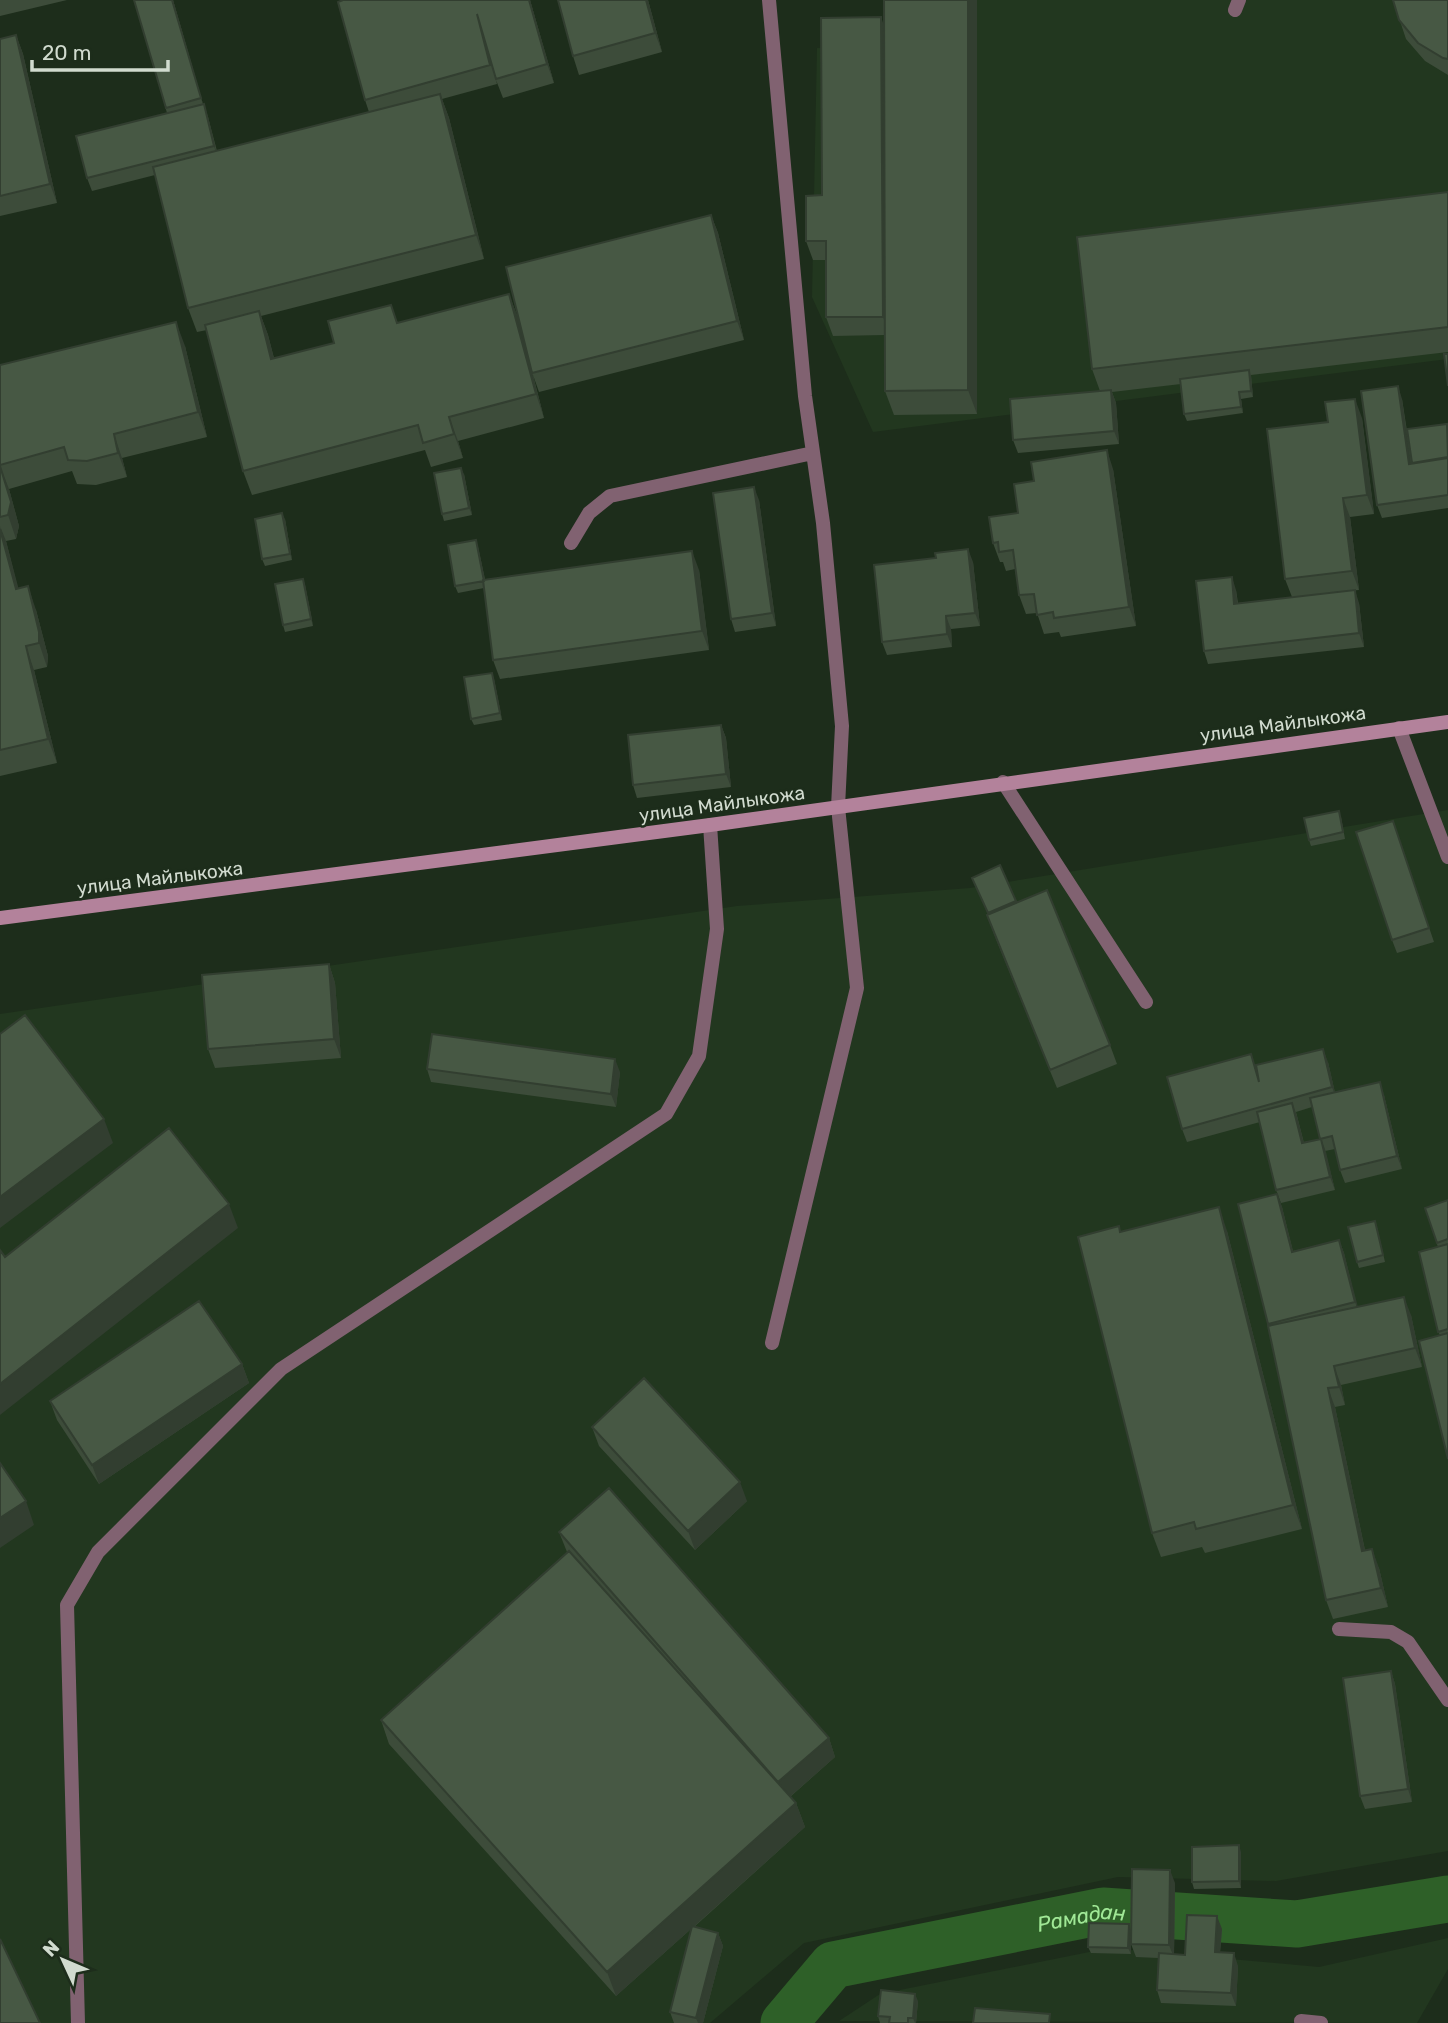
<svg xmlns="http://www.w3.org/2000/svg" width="1448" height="2023" viewBox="0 0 1448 2023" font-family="Rubik,sans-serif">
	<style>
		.built { fill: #22371f }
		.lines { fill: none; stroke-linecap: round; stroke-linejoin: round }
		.canal { stroke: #2e6028; stroke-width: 47 }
		.lane { stroke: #816271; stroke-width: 14 }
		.street { stroke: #816271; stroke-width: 14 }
		.secondary { stroke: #b3829b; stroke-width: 14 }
		.wall { fill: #3d4c3a; fill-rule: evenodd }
		.shaded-wall { fill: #323e30 }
		.building { fill: #475844; stroke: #323e30; stroke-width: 2 }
		.labels { text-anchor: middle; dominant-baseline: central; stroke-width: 5; stroke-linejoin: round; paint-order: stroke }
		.street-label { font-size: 19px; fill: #d1dbcf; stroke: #1d2d1b }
		.water-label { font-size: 21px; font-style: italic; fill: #a0e896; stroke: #1d2d1b }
	</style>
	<rect width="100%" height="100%" fill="#1d2d1b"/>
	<path class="built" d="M899 0H1448V359L873 432 812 297 817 48 901 51Z
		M1448 810V1851L1276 1881 1118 1877 804 1943 710 2023H0V1014L737 906 970 888Z
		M1448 1938V1969L1417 2023 839 2021 880 1994 1109 1948 1319 1967Z"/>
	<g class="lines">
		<path class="canal" id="s1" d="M784 2023 833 1965 1103 1911 1297 1924 1448 1899"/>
		<path class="lane" d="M1235 10 1239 0
			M1399 728 1448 857
			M1003 782 1146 1002
			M772 1343 857 988 838 807
			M1339 1629 1391 1632 1408 1642 1448 1700
			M1301 2021 1321 2023
			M78 2023 67 1605 98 1552 281 1369 666 1114 699 1056 717 929 710 825"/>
		<path class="street" d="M769 0 805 396 823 523 842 726 838 807
			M571 543 589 513 610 496 813 453"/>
		<path class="secondary" d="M0 918 710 825 1448 722"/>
	</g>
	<path class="wall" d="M0 0H67L0 16Z
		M134 0H173L203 104 208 117 217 151 369 112 365 100 530 0 554 83 503 98 496 80 497 84 442 99 449 118 484 259 261 316 268 335 274 358 334 343 398 323 509 294 518 318 711 215 718 233 744 340 539 392 533 375 544 418 458 441 463 458 431 467 425 450 252 495 243 471 207 330 197 332 188 308 155 175 92 191 87 178 167 113Z
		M648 0 662 52 579 75 573 56Z
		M977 0V414L894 415 885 391V335L833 336 826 317V260H813L806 241 822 195 885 27Z
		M1393 0H1448V75L1425 61 1406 39Z
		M16 35 23 54 57 203 0 216V39Z
		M1448 192V352L1251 375 1253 397 1241 399 1243 413 1187 421 1184 414 1181 384 1112 392 1116 403 1119 444 1018 453 1013 440 1100 391 1092 369Z
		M185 346 207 437 122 458 127 477 96 485 77 484 72 471 9 489 19 526 16 539 6 541 18 589 36 610 48 656 47 667 34 670 57 763 0 776V365Z
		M1402 399 1412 463 1447 424 1448 427V508L1382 518 1377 505Z
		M1362 418 1374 514 1350 517 1359 590 1335 592 1359 603 1364 647 1208 664 1204 651 1236 590 1238 603 1292 597 1285 579Z
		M1113 469 1136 626 1061 637 1059 632 1044 634 1037 613 1026 614 1019 595 1015 569 1006 571 1003 562H1000L993 543 1018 513Z
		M464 474 472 515 444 521 442 514Z
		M759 500 776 626 735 632 731 619Z
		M285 519 292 560 265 566 262 559Z
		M478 547 485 579 699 570 709 650 500 679 493 660 484 588 458 593 455 586Z
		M973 562 980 626 951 629 952 647 887 655 882 642Z
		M303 579 305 585 313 626 285 632 283 625Z
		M494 679 502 720 474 725 471 719Z
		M721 725 726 738 731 787 637 798 633 785Z
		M1341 817 1345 839 1311 846 1309 840Z
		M1393 821 1434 942 1397 953 1392 940Z
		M1000 865 1017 903 1110 1045 1117 1064 1057 1088 994 934 987 915 988 914 972 878Z
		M329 964 335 983 341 1058 215 1068 208 1049Z
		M1328 1062 1335 1093 1384 1095 1402 1169 1345 1183 1340 1170 1335 1149 1325 1151 1335 1190 1281 1203 1276 1190 1260 1122 1187 1142 1182 1129 1258 1072ZM1312 1107 1320 1139 1304 1143 1296 1112Z
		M427 1069 620 1072 616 1107 431 1082Z
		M1277 1194 1282 1207 1293 1251 1339 1240 1344 1253 1357 1307 1411 1315 1422 1367 1341 1385 1345 1405 1335 1407 1365 1550 1379 1568 1388 1607 1333 1619 1326 1600 1268 1326 1238 1204Z
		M1448 1200V1459L1440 1335 1438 1332V1247L1425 1208Z
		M1377 1227 1385 1262 1359 1268 1357 1262Z
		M1227 1231 1302 1529 1205 1553 1202 1547 1161 1557 1152 1533 1121 1232Z
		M242 1364 249 1383 99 1484 57 1420 50 1401Z
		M592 1427 747 1501 695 1550 599 1446Z
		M559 1532 829 1738 835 1757 790 1797 796 1803 805 1827 694 1927 718 1933 723 1946 703 2023H674L670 2012 691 1929 616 1996 389 1744 381 1720 567 1552Z
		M1391 1671 1395 1684 1412 1802 1365 1809 1360 1796Z
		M1241 1852V1888L1194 1889 1192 1882Z
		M1175 1883 1174 1954 1185 1955 1222 1929 1220 1952 1238 1966 1236 2006 1161 2003 1157 1990 1158 1958 1136 1957 1131 1944Z
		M1131 1930V1954L1091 1953 1088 1947Z
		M918 2001 916 2023H880L878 2016Z"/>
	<path class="shaded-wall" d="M172 0H173L205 111 201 98Z
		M529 0H530L554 83 547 64Z
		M646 0H648L662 52 655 33Z
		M968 0H977V414L968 390Z
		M881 17 888 36 890 335 883 317Z
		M16 35 23 54 57 203 50 184Z
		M440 94 449 118 484 259 476 235Z
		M204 104 208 117 218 159 214 146Z
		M711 215 718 233 744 340 737 321Z
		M509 294 518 318 544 418 536 394Z
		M259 311 268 335 280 383 271 359Z
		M176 322 185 346 207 437 198 412Z
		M1249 370 1251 377 1253 397 1251 391Z
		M1398 386 1402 399 1413 477 1409 464Z
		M1111 390 1116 403 1119 444 1114 431Z
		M1239 392 1241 399 1243 413 1241 407Z
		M1355 399 1362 418 1374 514 1367 495Z
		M449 417 458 441 463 458 454 434Z
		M114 434 122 458 127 477 118 453Z
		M1107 450 1113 469 1136 626 1129 607Z
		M0 466 9 489 19 526 16 539 8 515Z
		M461 468 464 474 472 515 469 508Z
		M754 487 759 500 776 626 772 613Z
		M1343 498 1350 517 1359 590 1352 571Z
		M282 513 285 519 292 560 290 554Z
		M0 526 6 541 25 613 16 589Z
		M476 540 478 547 486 587 484 581Z
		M968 549 973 562 980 626 975 613Z
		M692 551 699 570 709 650 702 631Z
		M1232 577 1236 590 1239 617 1234 604Z
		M303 579 305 585 313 626 311 619Z
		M28 586 36 610 48 656 47 667 39 643Z
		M1355 590 1359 603 1364 647 1359 633Z
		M946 616 951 629 952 647 947 634Z
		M26 646 34 670 57 763 48 739Z
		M492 673 494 679 502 720 500 713Z
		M721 725 726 738 731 787 726 774Z
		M329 964 335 983 341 1058 334 1039Z
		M1323 1049 1328 1062 1337 1101 1332 1087Z
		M615 1059 620 1072 616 1107 611 1094Z
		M1380 1082 1384 1095 1402 1169 1397 1156Z
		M1292 1103 1297 1116 1307 1156 1302 1143Z
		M104 1119 113 1143 0 1228V1197Z
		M1321 1139 1326 1152 1335 1190 1330 1177Z
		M1277 1194 1282 1207 1296 1265 1292 1252Z
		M229 1204 238 1228 0 1415V1384Z
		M1219 1207 1227 1231 1302 1529 1293 1505Z
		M1339 1240 1344 1253 1360 1315 1355 1302Z
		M1404 1297 1411 1315 1422 1367 1415 1348Z
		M242 1364 249 1383 99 1484 92 1465Z
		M1334 1366 1341 1385 1345 1405 1339 1387Z
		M1328 1388 1335 1407 1369 1570 1362 1551Z
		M740 1482 747 1501 695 1550 688 1531Z
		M26 1501 34 1525 0 1548V1518Z
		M1372 1549 1379 1568 1388 1607 1381 1588Z
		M1391 1671 1395 1684 1412 1802 1408 1789Z
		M829 1738 835 1757 785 1801 778 1782Z
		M796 1803 805 1827 616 1996 607 1972Z
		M1239 1845 1241 1852V1888L1239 1881Z
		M1170 1870 1175 1883 1174 1958 1169 1945Z
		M1217 1916 1222 1929 1219 1965 1215 1952Z
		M1129 1924 1131 1930V1954L1128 1948Z
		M718 1933 723 1946 703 2023H698L696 2018Z
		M1234 1953 1238 1966 1236 2006 1231 1993Z
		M915 1994 918 2001 916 2023H915L913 2018Z"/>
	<path class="building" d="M134 0H172L201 98 166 108Z
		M343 0H529L547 64 496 79 477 14 490 65 365 100 338 2Z
		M558 0H646L655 33 573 56Z
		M884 0H968V390L885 391Z
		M1393 0H1448V59L1443 58 1418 43 1399 20Z
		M881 17 883 317H826V241H806V196L822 195 821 18Z
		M16 35 50 184 0 196V39Z
		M440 94 476 235 188 308 153 167Z
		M204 104 214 146 87 178 76 136Z
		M1448 192V327L1092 369 1077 237Z
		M711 215 737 321 532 373 506 267Z
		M509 294 536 394 449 417 454 434 423 443 418 425 243 471 205 325 259 311 271 359 334 343 328 321 391 305 397 323Z
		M176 322 198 412 114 434 118 453 87 461 68 460 64 447 0 465V365Z
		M1444 354H1448V386Z
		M1249 370 1251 391 1239 392 1241 407 1184 414 1180 379Z
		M1398 386 1409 464 1448 458V495L1377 505 1361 391Z
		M1111 390 1114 431 1013 440 1010 399Z
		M1355 399 1367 495 1343 498 1352 571 1285 579 1267 429 1328 422 1325 402Z
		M1447 424 1448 457 1412 463 1407 429Z
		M1107 450 1129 607 1054 618 1053 612 1037 615 1034 594 1019 595 1013 550 999 552 998 542 993 543 989 517 1018 513 1014 484 1034 481 1031 462Z
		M0 466 11 502 8 515 0 517Z
		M461 468 469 508 442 514 434 473Z
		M754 487 772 613 731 619 713 493Z
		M282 513 290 554 262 559 255 519Z
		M0 529 16 589 28 586 39 632V643L26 646 48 739 0 750Z
		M476 540 484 581 455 586 448 545Z
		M968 549 975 613 946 616 947 634 882 642 874 565 936 558 935 553Z
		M692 551 702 631 493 660 483 580Z
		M1232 577 1234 604 1355 590 1359 633 1204 651 1196 581Z
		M303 579 311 619 283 625 275 584Z
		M492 673 500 713 471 719 464 677Z
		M721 725 726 774 633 785 628 735Z
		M1339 811 1343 832 1309 840 1304 818Z
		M1393 821 1429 928 1392 940 1356 832Z
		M1000 865 1016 901 988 913 972 878Z
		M1047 890 1110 1045 1050 1070 987 915Z
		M329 964 334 1039 208 1049 202 975Z
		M25 1015 104 1119 0 1197V1034Z
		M432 1034 615 1059 611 1094 427 1069Z
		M1323 1049 1332 1087 1182 1129 1167 1077 1251 1054 1259 1082 1256 1065Z
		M1380 1082 1397 1156 1340 1170 1332 1136 1320 1139 1310 1098Z
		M1292 1103 1302 1143 1321 1139 1330 1177 1276 1190 1257 1112Z
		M169 1128 229 1204 0 1384V1250L5 1257Z
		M1277 1194 1292 1252 1339 1240 1355 1302 1268 1324 1238 1204Z
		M1448 1200V1239L1437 1243 1425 1208Z
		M1219 1207 1293 1505 1196 1529 1194 1522 1152 1533 1078 1237 1119 1226 1120 1232Z
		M1375 1221 1383 1255 1357 1262 1348 1227Z
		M1448 1244V1329L1438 1332 1419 1252Z
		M1404 1297 1415 1348 1334 1366 1339 1387 1328 1388 1362 1551 1372 1549 1381 1588 1326 1600 1268 1326Z
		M199 1301 242 1364 92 1465 50 1401Z
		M1448 1333V1459L1419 1341Z
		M644 1378 740 1482 688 1531 592 1427Z
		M0 1463 26 1501 0 1518Z
		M609 1488 829 1738 778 1782 559 1532Z
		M569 1551 796 1803 607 1972 381 1720Z
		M1391 1671 1408 1789 1360 1796 1343 1678Z
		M1239 1845V1881L1192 1882V1847Z
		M1132 1869 1170 1870 1169 1945 1131 1944Z
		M1187 1915 1217 1916 1215 1952 1234 1953 1231 1993 1157 1990 1159 1953 1185 1955Z
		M1089 1923 1129 1924 1128 1948 1088 1947Z
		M692 1926 718 1933 696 2018 670 2012Z
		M0 1939 40 2023H0Z
		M881 1990 915 1994 913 2018H908V2023H889L890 2017 878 2016Z
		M975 2008 1050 2014 1049 2023H973Z"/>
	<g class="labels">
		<g class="street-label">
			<text transform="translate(1283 724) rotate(-8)">улица Майлыкожа</text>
			<text transform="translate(722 804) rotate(-8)">улица Майлыкожа</text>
			<text transform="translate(160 878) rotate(-7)">улица Майлыкожа</text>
		</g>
		<g class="water-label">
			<text stroke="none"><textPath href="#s1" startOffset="329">Рамадан</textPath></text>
		</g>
	</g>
	<g transform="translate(63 1960) rotate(314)" stroke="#1d2d1b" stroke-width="5" paint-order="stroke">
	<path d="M0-5L12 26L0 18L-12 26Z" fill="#d1dbcf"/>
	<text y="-10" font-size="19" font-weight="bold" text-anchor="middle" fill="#d1dbcf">N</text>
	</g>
	<path d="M32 60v10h136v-10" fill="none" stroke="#d1dbcf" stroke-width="3.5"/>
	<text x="42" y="60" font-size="21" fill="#d1dbcf" stroke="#1d2d1b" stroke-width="5" paint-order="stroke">20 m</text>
</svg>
